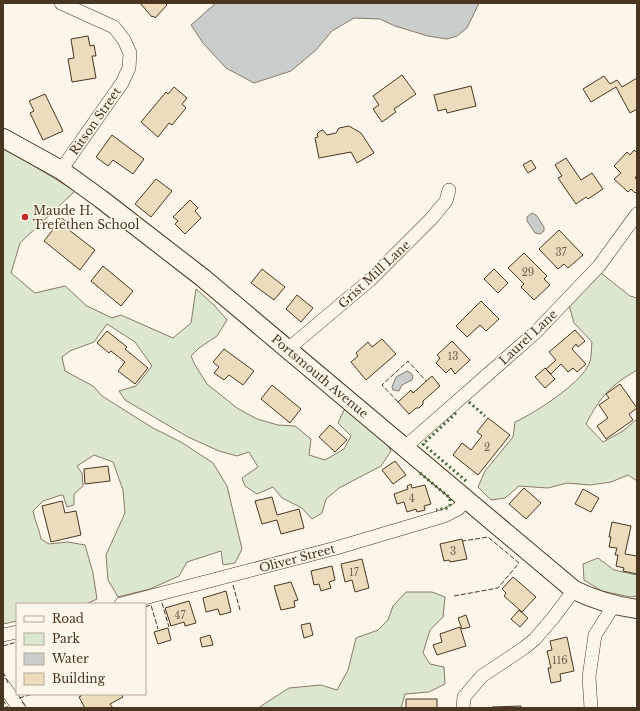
<svg xmlns="http://www.w3.org/2000/svg" width="640" height="711" viewBox="0 0 640 711" font-family="'Libre Baskerville',serif">
	<style>
		.green { fill: #dce7d0; stroke: #887966 }
		.water { fill: #c9cecd; stroke: #887966 }
		.building { fill: #ecdcbc; stroke: #4a3520 }
		.lines { fill: none; stroke-linecap: round; stroke-linejoin: round }
		.street-casing { stroke: #4a3520; stroke-width: 14 }
		.secondary-casing { stroke: #4a3520; stroke-width: 20 }
		.street { stroke: #fbf6e9; stroke-width: 13 }
		.secondary { stroke: #fbf6e9; stroke-width: 18 }
		.hedge { stroke: #436837; stroke-width: 3; stroke-dasharray: 2 3; stroke-linecap: butt }
		.fence { stroke: #4a3520; stroke-width: 1; stroke-dasharray: 5 2; stroke-linecap: butt }
		.poi-dot { fill: #c62828; stroke: #fbf6e9; stroke-width: 1.5 }
		.labels { text-anchor: middle; dominant-baseline: central; stroke-width: 3; stroke-linejoin: round; paint-order: stroke }
		.number-label { font-size: 10px; fill: #725f47 }
		.street-label { font-size: 12px; fill: #4a3520; stroke: #fbf6e9 }
		.poi-label { font-size: 12px; fill: #4a3520; stroke: #fbf6e9; text-anchor: start }
	</style>
	<rect width="100%" height="100%" fill="#fbf6e9"/>
	<path class="green" d="M3 147 75 191 20 243 11 273 35 293 65 286 87 306 112 318 121 315 173 338 191 323 196 289 214 305 227 320 217 336 199 348 191 356 195 365 207 384 237 408 257 419 278 425 295 426 311 439 309 455 325 460 344 449 351 436 338 423 344 410 355 411 383 436 391 451 381 466 339 488 326 499 322 513 312 519 302 508 282 498 273 487 257 494 245 486 242 478 258 467 249 452 237 456 219 451 188 437 125 400 119 391 136 386 152 366 135 342 107 324 94 342 70 351 62 357 65 371 93 386 102 396 153 428 181 442 213 463 227 486 242 549 235 563 223 565 221 551 187 562 179 576 150 589 118 597 108 580 106 555 125 513 123 490 113 462 94 455 77 466 82 473 83 486 74 494V505L67 507 63 495H61L43 501 33 511C35 522 39 528 41 539L49 544 68 542 85 545 93 573 97 599 86 604H17V621L3 624Z
		M601 273 630 296 637 298V370C611 385 600 397 586 424L603 442 623 431 637 419V481L628 475 611 482 590 485 567 483 548 488 519 486 505 498 491 500 478 487 485 471 513 437 515 422C535 413 578 385 588 366 592 360 591 349 592 342L574 323 569 305Z
		M598 558 614 570 637 575V596L630 597 602 591 584 580 583 564Z
		M406 592H432L445 597 443 617 430 630 423 653 430 664 444 667 445 684 429 692 405 694 401 708H258L289 688 321 685 337 690 348 670 356 638 378 630 388 620 393 606Z"/>
	<path class="water" d="M216 3H479L467 28 457 36 447 39 428 36 395 26 380 19 354 18 332 31 316 50 291 71 254 83 226 68 203 43 191 25Z
		M532 213 536 215 544 227V231L540 234 535 233 527 221V217Z
		M407 371 411 373 413 376 412 380 402 385 399 391 393 390 392 387 396 377Z"/>
	<path class="building" d="M140 3H165L167 5 155 18 153 16 152 17Z
		M88 36 90 46 94 45 96 56H92L96 78 72 82 68 59 74 58 71 39Z
		M402 75 416 94 394 109 396 112 382 122 373 109 379 105 373 96Z
		M604 76 610 84 617 80 622 87 637 78V110H635L630 113 616 87 591 102 583 89Z
		M471 86 476 106 447 113 446 109 438 111 434 95Z
		M174 87 187 98 182 104 186 108 172 125 169 123 158 137 141 122 166 92 168 94Z
		M45 94 63 131 43 140 30 113 34 111 29 101Z
		M349 126 361 133 374 153 357 163 351 152 319 158 315 138 318 137 317 134 320 131 323 130 327 135 336 133 339 128Z
		M112 135 144 159 133 174 113 160 108 166 96 157Z
		M634 150 637 153V175L635 178 637 180V191L635 193 631 189 628 192 614 179 621 173 614 166 627 152 630 155Z
		M566 158 581 180 592 173 603 189 588 199 586 197 576 204 558 178 562 176 555 165Z
		M531 160 536 168 528 173 523 165Z
		M156 179 172 191 151 217 135 204Z
		M190 200 198 208 195 211 201 218 185 234 175 224 178 221 173 217Z
		M62 218 72 227 69 230 95 250 80 270 44 241Z
		M559 230 583 255 568 268 564 264 558 269 539 249Z
		M524 253 547 276 544 279 550 285 534 300 521 287 524 284 508 268Z
		M103 266 133 291 121 306 91 281Z
		M262 269 285 287 274 300 251 283Z
		M494 269 508 283 498 293 484 279Z
		M297 295 313 308 301 322 286 309Z
		M481 301 499 319 486 331 480 325 467 337 456 326Z
		M575 330 585 341 578 347 576 344 572 349 586 364 577 372 573 368 568 372 561 364 551 374 546 369 556 360 549 352Z
		M107 331 127 347 125 349 148 368 135 384 118 371 125 362 111 351 109 353 97 343Z
		M382 339 396 354 366 380 351 362 358 356 356 353 368 342 372 347Z
		M452 341 470 360 455 374 451 368 446 373 436 363 440 358 437 355Z
		M224 349 254 371 243 385 229 375 224 380 214 373 219 367 213 362Z
		M545 368 555 379 545 388 535 377Z
		M432 376 440 386 423 401V404L419 408H416L409 414 398 402 411 390 413 393Z
		M620 384 637 408 629 414 633 420 606 439 597 426 608 418 599 405 609 398 606 394Z
		M272 385 301 409 290 423 261 399Z
		M488 418 510 435 478 475 453 455 462 443 471 450 482 436 477 432Z
		M330 425 347 440 335 452 319 437Z
		M395 461 406 475 393 484 382 470Z
		M108 466 110 481 85 484 84 469Z
		M411 484 412 488 425 485 431 504 424 506 425 510 417 512 416 509 407 512 404 502 397 504 394 494 408 489 407 486Z
		M524 488 541 503 526 519 509 504Z
		M583 489 599 498 591 512 575 504Z
		M272 497 277 515 299 509 304 528 281 534 277 520 262 524 255 501Z
		M62 501 65 513 76 511 81 535 51 542 42 506Z
		M612 522 631 526 625 554 637 556V574L623 571 624 568 616 566 618 555H615L617 548 609 547 611 537H609Z
		M462 539 467 559 450 562 449 560 444 561 440 544Z
		M362 559 369 588 355 592 352 580 345 582 341 564Z
		M332 566 335 580 329 582 331 588 321 591 319 584 314 585 311 571Z
		M513 577 536 597 522 612 504 596 506 593 502 589Z
		M291 582 298 600 294 601 295 607 281 610 274 586Z
		M226 591 231 612 220 615 218 609 206 612 203 598Z
		M189 601 196 623 185 626 184 622 171 626 165 608Z
		M519 610 528 618 520 627 511 619Z
		M466 615 470 627 462 629 458 618Z
		M310 623 313 635 304 638 301 625Z
		M460 627 466 646 437 655 433 645 442 642 440 634Z
		M168 628 171 640 158 644 154 632Z
		M210 635 213 645 202 647 200 638Z
		M567 637 574 671 560 674 561 681 551 683 548 668H551L547 651 552 650 550 641Z
		M81 694H121L123 697 110 704 113 708H85L79 697 81 696Z
		M406 699H437V708H406Z
		M521 706V708H492V707Z"/>
	<g class="lines">
		<g class="street-casing">
			<path id="street" d="M61 170 122 83 129 68 130 53 124 40 114 27 61 3
				M288 349 370 280 431 219 446 201 449 190
				M404 448 536 332 599 266 637 214
				M121 604 336 548 444 516 458 509 467 499
				M3 635 17 632
				M3 685 19 708
				M463 708 464 697 482 676 524 648 535 639 553 618 574 590
				M591 708 589 677 595 635 614 605"/>
		</g>
		<g class="secondary-casing">
			<path id="secondary" d="M3 138 61 170 101 199 203 278 574 590C595 600 614 606 637 609"/>
		</g>
		<use href="#street" class="street"/>
		<use href="#secondary" class="secondary"/>
		<path class="hedge" d="M469 402 485 416
			M456 413 423 444 466 481
			M420 473 450 498V505L447 508 436 510"/>
		<path class="fence" d="M398 402 382 385 408 361 426 381
			M233 585 240 610
			M454 596 498 588 519 563 488 537 463 541
			M162 603 169 627
			M145 607 151 605 158 629
			M3 646 17 642
			M3 672 8 683
			M19 698 33 694
			M3 700 8 708
			M22 702 27 708"/>
	</g>
	<circle class="poi-dot" cx="25" cy="217" r="4"/>
	<g class="labels">
		<g class="number-label">
			<text x="561" y="252">37</text>
			<text x="528" y="272">29</text>
			<text x="453" y="356">13</text>
			<text x="487" y="447">2</text>
			<text x="412" y="498">4</text>
			<text x="453" y="551">3</text>
			<text x="354" y="572">17</text>
			<text x="180" y="615">47</text>
			<text x="560" y="660">116</text>
		</g>
		<g class="street-label">
			<text transform="translate(95 121) rotate(-55)">Ritson Street</text>
			<text transform="translate(374 274) rotate(-43)">Grist Mill Lane</text>
			<text transform="translate(528 337) rotate(-43)">Laurel Lane</text>
			<text transform="translate(320 376) rotate(40)">Portsmouth Avenue</text>
			<text transform="translate(297 558) rotate(-15)">Oliver Street</text>
		</g>
		<g class="poi-label">
			<text x="33" y="210">Maude H.<tspan x="33" dy="14">Trefethen School</tspan></text>
		</g>
	</g>
	<rect width="640" height="711" fill="none" stroke="#4a3520" stroke-width="8"/>
	<rect x="16" y="603" width="130" height="92" fill="#fbf6e9" stroke="#b4a999"/>
	<rect x="24" y="616" width="20" height="6" fill="#fbf6e9" stroke="#b4a999"/>
	<text x="52" y="623" font-size="12" fill="#4a3520">Road</text>
	<rect x="24" y="633" width="20" height="12" fill="#dce7d0" stroke="#b4a999"/>
	<text x="52" y="643" font-size="12" fill="#4a3520">Park</text>
	<rect x="24" y="653" width="20" height="12" fill="#c9cecd" stroke="#b4a999"/>
	<text x="52" y="663" font-size="12" fill="#4a3520">Water</text>
	<rect x="24" y="673" width="20" height="12" fill="#ecdcbc" stroke="#b4a999"/>
	<text x="52" y="683" font-size="12" fill="#4a3520">Building</text>
</svg>
